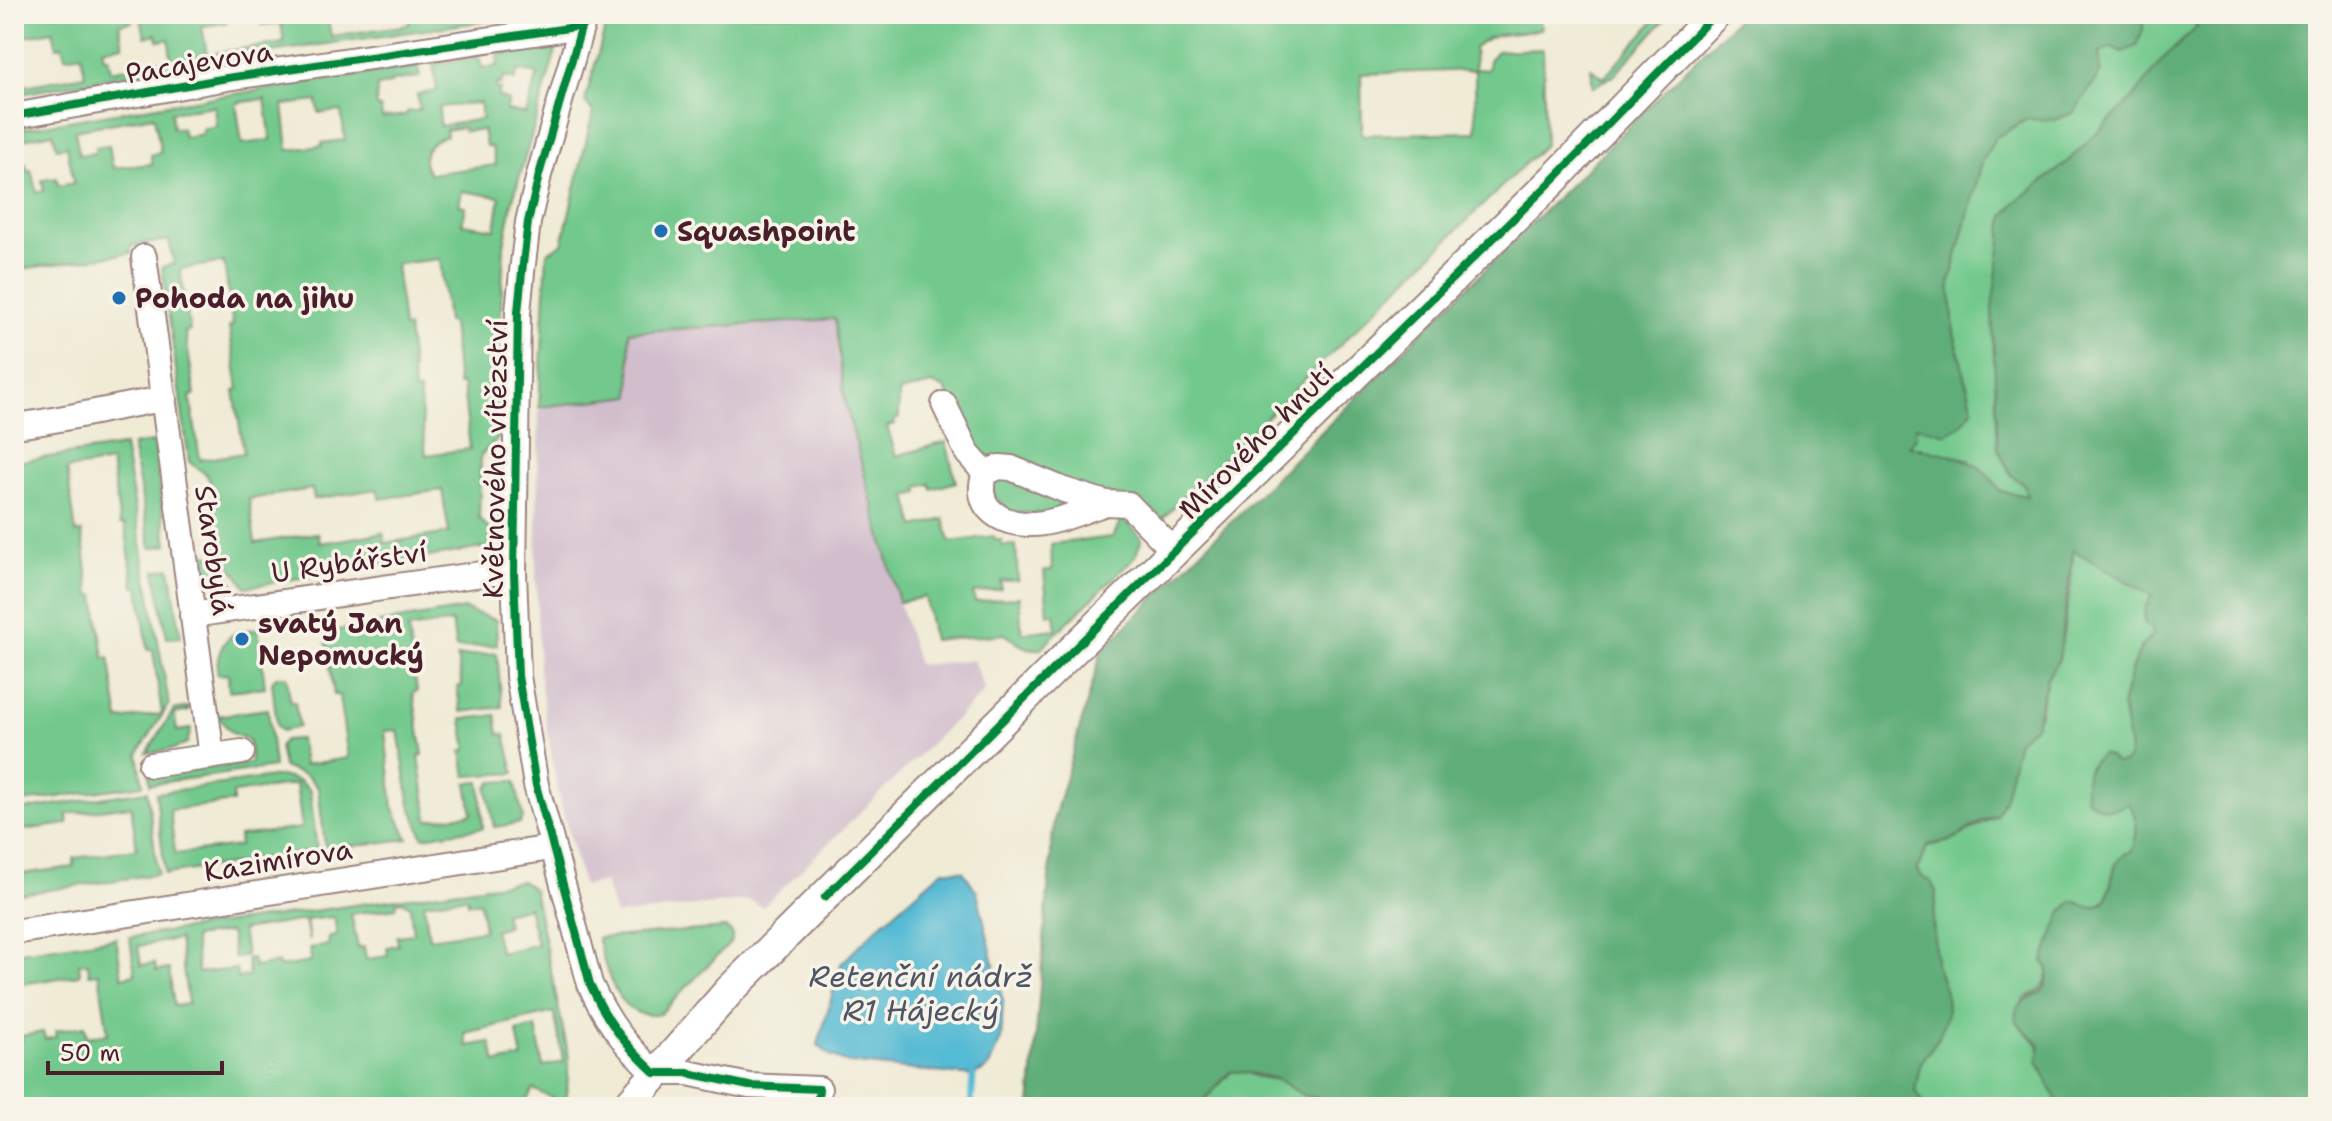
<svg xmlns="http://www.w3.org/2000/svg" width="2332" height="1121" viewBox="0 0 2332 1121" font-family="'Shantell Sans',sans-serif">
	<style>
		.industrial { fill: #d1bdcc }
		.green { fill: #73c98d; stroke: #5e745c; stroke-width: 2; fill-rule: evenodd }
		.forest { fill: #5ead78; stroke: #546652; stroke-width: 2 }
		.water { fill: #55bad3; stroke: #506c7f; stroke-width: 2 }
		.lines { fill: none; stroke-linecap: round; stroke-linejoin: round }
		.stream { stroke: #55bad3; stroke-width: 7 }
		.minor-casing { stroke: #9d8580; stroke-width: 28 }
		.major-casing { stroke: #9d8580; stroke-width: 34 }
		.minor { stroke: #fff; stroke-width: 24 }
		.major { stroke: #fff; stroke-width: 30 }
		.cycleway-casing { stroke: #f7f3e8; stroke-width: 13 }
		.cycleway { stroke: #00873e; stroke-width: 8 }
		.poi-dot { fill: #1f6fb2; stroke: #f7f3e8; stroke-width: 3 }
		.labels { text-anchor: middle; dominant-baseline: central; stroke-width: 7; stroke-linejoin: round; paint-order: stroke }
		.street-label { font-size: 28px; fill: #4a1f2b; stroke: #f7f3e8 }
		.poi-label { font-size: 28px; font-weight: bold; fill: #4a1f2b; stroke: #f7f3e8; text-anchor: start }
		.water-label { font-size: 30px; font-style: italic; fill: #4e5566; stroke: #f7f3e8 }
	</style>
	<rect width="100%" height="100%" fill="#f7f3e8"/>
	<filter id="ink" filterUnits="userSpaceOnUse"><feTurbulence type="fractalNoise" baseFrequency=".0125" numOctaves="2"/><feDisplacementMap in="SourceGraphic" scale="16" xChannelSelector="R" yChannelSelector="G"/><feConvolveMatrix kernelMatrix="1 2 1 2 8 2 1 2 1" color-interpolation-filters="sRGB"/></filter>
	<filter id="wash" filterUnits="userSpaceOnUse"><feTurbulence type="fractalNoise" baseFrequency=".006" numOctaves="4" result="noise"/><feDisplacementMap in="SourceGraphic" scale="32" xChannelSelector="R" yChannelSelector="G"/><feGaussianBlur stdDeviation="1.8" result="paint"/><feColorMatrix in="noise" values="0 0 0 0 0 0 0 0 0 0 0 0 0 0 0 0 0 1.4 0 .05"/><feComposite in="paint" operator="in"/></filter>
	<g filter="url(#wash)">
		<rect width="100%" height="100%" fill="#f0ebd5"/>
		<path class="industrial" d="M835 319 837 354 884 552 918 665 973 660 985 691 763 907 749 900 615 915 605 882 583 886 558 793 547 730 539 672 536 577 539 407 631 395 629 332Z"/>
		<path class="green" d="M14 14H132V22L119 24 123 45 102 49 104 57H108L111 71 171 59 169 39 159 41 156 34 145 37 140 14H235L226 17V23L202 26 207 54 284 43 281 23 262 25 260 14H332L327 15 331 36 409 25 408 14H452L453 19 484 14H536L194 63 14 95V88L85 75 81 54 65 57 62 46 57 47 53 31 16 38 19 57 14 58Z
			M609 14H1538L1542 28C1516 38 1491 28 1474 49L1475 69 1488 70 1489 60 1497 51 1543 49 1545 144 1160 521 1084 490 982 454 944 388 931 384 899 392V418L894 420 895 424 887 426 896 456 946 442 956 482 932 489 930 484 918 487 919 493 907 496 915 527 944 519 950 542 994 536 995 540H1002V546L1016 545 1018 580 1001 581V589L973 593 975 602 1019 597 1022 633 1056 629 1055 614H1048L1044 571 1052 570 1051 544 1113 537 1122 518 1142 538 1135 557 1040 649C1025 650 1017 643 1005 634L933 640 925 597 899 602 845 402 835 319 629 332 631 396 539 407 547 253 562 244 593 112 585 101ZM1475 70 1476 132 1362 135 1361 74Z
			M1660 14H1670L1614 75 1593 87 1591 68 1604 78Z
			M2147 14H2189L2197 27 2162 60 2134 98 2064 165 2015 203 2011 475 2024 484 2027 496 1999 491 1968 459 1909 447 1916 437V426L1973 409 1954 333 1950 282 1982 162 1995 138 2028 119 2054 120 2073 113 2101 72 2099 53 2143 29V16Z
			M551 46 556 50 512 203 504 245 500 326 495 327V342H500L498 439 481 455 479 518 492 532 489 547 246 587 219 550 211 484 207 475 189 462 162 267 174 264 169 240 131 246V253L14 270V130L181 102 418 66 420 77 391 81V84L377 86 376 105 381 109 382 118 406 115 407 112 420 110 417 94 437 91 433 64 479 57 482 68 498 66 497 55ZM518 70 538 74 526 114 506 111 509 101 498 97 500 89 496 88 497 83 501 84 504 77 515 80ZM265 99 271 140 242 144 236 103ZM317 101 319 113 341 111 345 140 322 143V146L288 150 283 105ZM480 103 482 119 440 126 439 107ZM214 106 216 126 202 129V134L184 137 182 128 173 129 171 112ZM154 116 161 152 151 155 152 164 113 168 109 145 95 147V153L79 155 75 130ZM463 127 464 131 483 130 486 146 492 147 496 165 430 174C416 158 429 139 447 136L446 130ZM53 133 57 148 67 146 74 183 58 186 57 178 42 180 44 191 37 192 31 170 27 171 26 164H23L19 140ZM462 191 500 197 495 229 462 224 466 207 459 205ZM440 259 447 322 452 323 458 385H463L470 449 426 455 419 391H414L408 328H403L396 264ZM224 262 233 326 229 327 239 389 234 391 244 453 200 460 190 396 195 395 185 332 190 331 180 269ZM312 489 314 499 377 489 380 499 442 490 449 533 385 543 383 533 320 543 318 533 255 543 249 499Z
			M154 442 167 545 151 548 132 445Z
			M124 446 169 704 138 754 143 785 14 803V796L20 795 14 753V462ZM111 462 120 525H125L134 587H139L148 650H153L162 714 119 720 109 657 104 658 95 595H90L82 532 76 533 67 469Z
			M1010 476 1076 501 1051 514 1009 512 992 494V485L999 477Z
			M2073 550 2153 596 2150 627 2153 634 2142 646 2132 668 2122 706 2130 749 2128 759 2123 763H2116L2135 814 2138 831 2132 851C2101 859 2122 906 2091 907 2084 907 2080 902 2073 901L2062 911 2043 961 2048 966C2049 987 2040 991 2023 999L2022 1028 2040 1046V1054L2060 1107H1925L1915 1091 1920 1064 1939 1037 1946 992 1936 964 1933 924 1936 892 1931 882 1922 877 1917 869 1928 846 1950 841 1996 816 2018 740 2039 716 2047 678 2059 659 2071 584Z
			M206 554 215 558 242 594C222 590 202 583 196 561Z
			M170 568 181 637 167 638 155 571Z
			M464 609 496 620 497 645 456 648 452 622 408 629 417 691 413 693 423 755 419 756 428 820 472 814 467 783 480 782 483 828 423 837 410 804 398 730 385 731 393 807 408 839 328 849 325 846 318 788 307 776 283 767 279 747 284 740 300 739 304 765 348 758 339 695H334L325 632Z
			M258 629 265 687 229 691 228 674 218 675C215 659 221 640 237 632 242 630 252 630 258 629Z
			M497 653 502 707 461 712 457 687 462 686 457 657Z
			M287 676 290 702H295L299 727 282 731 277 726 272 682 276 677Z
			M189 707V711L174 714 177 731 191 729 187 743 174 749 147 753 174 710Z
			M268 709 274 767 150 784 149 775 251 763 249 740 232 733 217 716Z
			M496 715 499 734H505L514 773 466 776 462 751 467 750 462 719Z
			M280 776 299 781 310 791 317 851 165 874 156 793ZM296 784 302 828 239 836V846L175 854 170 810 233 802V793Z
			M515 781 523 817 520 823 494 827 487 788 492 782Z
			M147 791 158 874 14 895V875L74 867V858L137 849 131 806 67 814 68 824 14 831V811Z
			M522 881 534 890 569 1058 566 1107H556L559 1101 533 1089 523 1107H14V1044L22 1042 21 1036 43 1032 45 1039 56 1037 55 1031 85 1026 87 1037 108 1034 99 973 89 974 88 963 79 964 80 975 14 985V953L116 938 122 977 135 974 130 937ZM467 897 468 903 480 902 484 930 429 938 424 903ZM402 901 410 906 413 934 397 936 398 945 387 947 388 956 366 959 364 947 358 948 351 914 396 908 397 902ZM528 907 537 944 500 953 494 930 507 926 504 913ZM334 917 337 935 328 938 329 945 310 948 311 962 279 967 278 963 254 967 252 958H247L249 976 237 978 236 969 198 973 194 937 230 932 234 958 246 955 242 930 305 920 309 941 306 920ZM179 939 188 1004 174 1006 169 969 156 971 155 963 141 965 138 946ZM554 1012 564 1062 543 1066 536 1027 517 1032 522 1058 496 1063 490 1042 467 1046 465 1033Z
			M726 928 732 933V941L660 1014C616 1023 607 969 597 938Z
			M1244 1071 1256 1077 1279 1080 1303 1095 1330 1102 1335 1107H1198L1231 1072Z"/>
		<path class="forest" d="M1742 14H2146L2143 16V29L2137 46 2123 52 2111 47 2099 53 2101 72 2073 113 2054 120 2027 119 1995 138 1982 162 1950 282 1954 333 1973 409 1960 426 1946 434 1916 426V437L1909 446C1942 454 1982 455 1999 491L2027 496 2024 484 2011 475 1998 449 1992 310 2004 216 2015 203 2064 165 2133 98 2162 60 2197 27 2189 14H2318V1107H2060L2038 1062 2040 1045C2034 1039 2027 1034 2022 1028 2003 1005 2031 999 2042 991 2048 985 2049 974 2048 967L2043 961 2062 911 2073 901C2080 902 2084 907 2091 907 2122 907 2100 860 2132 851 2138 832 2139 821 2129 803 2112 813 2101 812 2086 798 2083 779 2085 765 2102 754L2110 757 2116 763H2123L2128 759 2130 749 2122 706 2132 668 2142 646 2153 634 2150 627 2145 624C2143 611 2145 605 2152 596L2073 550 2059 659 2047 678 2035 726 2018 740 2005 797 1996 816 1982 821 1950 841 1928 845 1917 869 1922 877 1931 882 1936 892 1933 924 1936 964 1946 992 1947 1014 1939 1037 1920 1064 1915 1091 1925 1107H1335C1326 1097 1316 1099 1305 1096 1297 1093 1290 1086 1282 1082 1273 1077 1241 1071 1230 1072L1198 1107H1030L1054 818 1102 650Z"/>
		<path class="water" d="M943 870 963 871 977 892 1003 1001 1001 1039 988 1068 973 1076 848 1063 830 1056 818 1045 841 964 877 928Z"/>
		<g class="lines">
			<path class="stream" d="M971 1107 973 1076"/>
		</g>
	</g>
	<g filter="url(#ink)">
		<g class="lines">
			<g class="minor-casing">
				<path id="minor" d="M585 14 539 175 528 222 522 272 518 312 514 573 518 676 536 785 590 984C607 1022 625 1045 655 1073H688L749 1086 819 1089 817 1107
					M14 116 227 78 582 26
					M144 257 212 756
					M944 404 968 454 985 473
					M14 426C65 420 113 407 164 399
					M1106 503C1084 510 1057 523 1034 524 1001 525 972 508 985 473L999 467 1011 468 1064 490 1106 503 1128 504 1175 552
					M192 615 489 573H514
					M151 765 242 752
					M14 932 551 848"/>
			</g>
			<g class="major-casing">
				<path id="major" d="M627 1107 730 990 1075 648 1554 179 1715 14"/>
			</g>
			<use href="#minor" class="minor"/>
			<use href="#major" class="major"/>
			<g class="cycleway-casing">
				<path id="cycleway" d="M585 14 539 175 528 222 522 272 518 312 514 573 518 676 536 785 590 984C607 1022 625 1045 655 1073H688L749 1086 819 1089 817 1107
					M14 116 227 78 582 26
					M825 897 1075 648 1554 179 1715 14"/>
			</g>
			<use href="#cycleway" class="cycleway"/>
		</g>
	</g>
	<g class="poi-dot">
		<circle cx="661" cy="231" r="8"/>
		<circle cx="119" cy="298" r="8"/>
		<circle cx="242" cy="639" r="8"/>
	</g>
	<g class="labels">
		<g class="street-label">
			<text transform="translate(199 62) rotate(-9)">Pacajevova</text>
			<text transform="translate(1256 441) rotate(-45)">Mírového hnutí</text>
			<text transform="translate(495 459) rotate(-89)">Květnového vítězství</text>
			<text transform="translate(214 550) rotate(82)">Starobylá</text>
			<text transform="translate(349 562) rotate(-8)">U Rybářství</text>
			<text transform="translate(278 860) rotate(-9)">Kazimírova</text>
		</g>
		<g class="poi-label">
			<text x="677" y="231">Squashpoint</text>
			<text x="135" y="298">Pohoda na jihu</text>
			<text x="258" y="623">svatý Jan<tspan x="258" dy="32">Nepomucký</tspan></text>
		</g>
		<g class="water-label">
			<text x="921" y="976">Retenční nádrž<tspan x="921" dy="34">R1 Hájecký</tspan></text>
		</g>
	</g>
	<rect width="2332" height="1121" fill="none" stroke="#f7f3e8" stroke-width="48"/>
	<path d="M48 1061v12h174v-12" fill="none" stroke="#4a1f2b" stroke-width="4"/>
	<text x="60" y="1061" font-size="24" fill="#4a1f2b" stroke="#f7f3e8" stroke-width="6" paint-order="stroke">50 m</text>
</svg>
